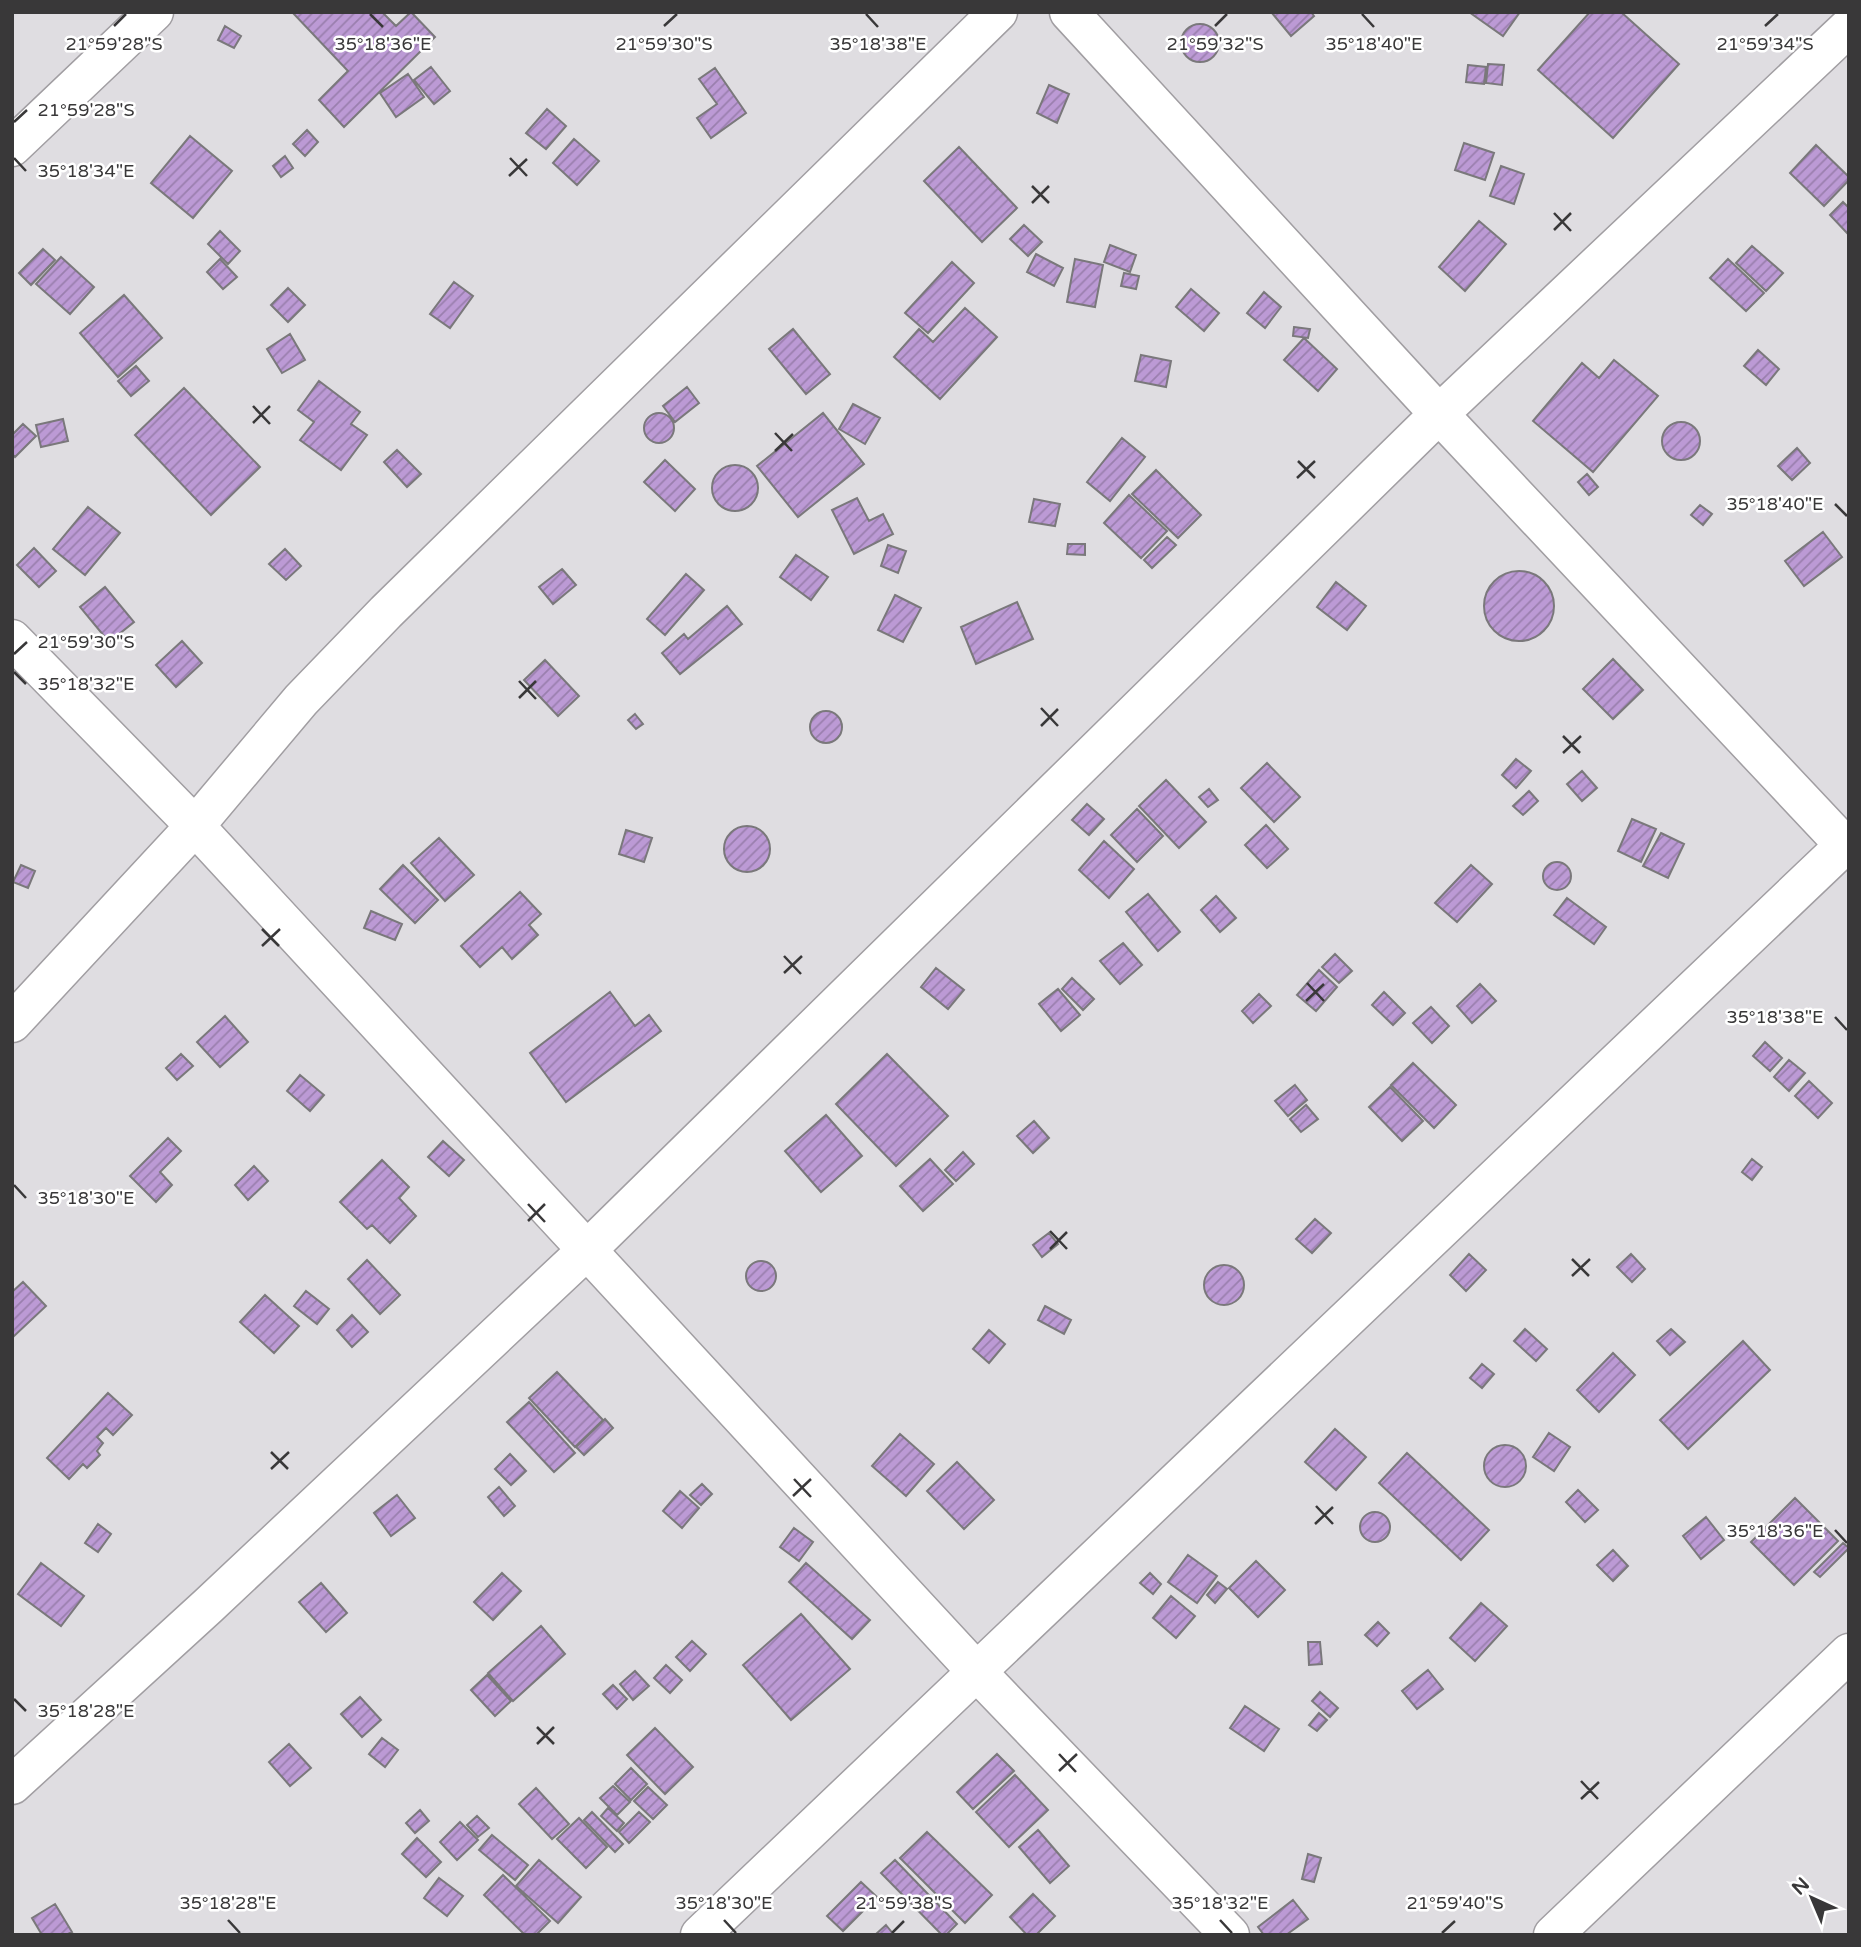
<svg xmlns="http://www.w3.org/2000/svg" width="1861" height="1947" viewBox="0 0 1861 1947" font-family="'Varela Round',sans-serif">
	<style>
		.building { fill: url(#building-hatch); stroke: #7a787b; stroke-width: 2 }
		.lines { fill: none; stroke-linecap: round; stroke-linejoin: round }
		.minor-casing { stroke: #a19ea2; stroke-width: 41 }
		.minor { stroke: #fff; stroke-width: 38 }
		.ticks { fill: none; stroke: #393839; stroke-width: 2.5 }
		.ticks-label { font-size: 18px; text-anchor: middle; fill: #393839; stroke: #fff; stroke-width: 5; stroke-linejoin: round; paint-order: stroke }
	</style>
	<defs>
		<pattern id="building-hatch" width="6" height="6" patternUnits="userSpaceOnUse" patternTransform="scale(1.75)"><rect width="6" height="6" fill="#bc9ad5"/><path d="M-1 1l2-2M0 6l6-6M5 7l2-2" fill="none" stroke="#9a7fae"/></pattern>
	</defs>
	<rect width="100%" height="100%" fill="#dfdde1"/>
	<path class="building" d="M292 12H382L396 26 411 12 435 37 344 127 319 100 348 71Z
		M1311 12 1314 16 1291 36 1272 13Z
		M1469 12H1520L1503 36Z
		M1590 12H1621L1679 64 1613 138 1538 70Z
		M1181 43a19 19 0 1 1 38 0a19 19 0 1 1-38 0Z
		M225 26 241 36 234 48 218 40Z
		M1488 64 1504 65 1502 85 1486 83Z
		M1468 65 1486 67 1484 84 1466 82Z
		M431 67 450 91 434 104 414 80Z
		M715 68 746 113 711 138 697 118 717 104 699 79Z
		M408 74 424 97 396 117 380 93Z
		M1049 85 1069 94 1057 123 1037 113Z
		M547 109 566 126 546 149 526 133Z
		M307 130 318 142 305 156 293 144Z
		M190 136 232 171 193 218 151 183Z
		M574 139 599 161 577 185 553 163Z
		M1464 143 1494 153 1485 180 1455 170Z
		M1816 145 1849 177V180L1824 206 1790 173Z
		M959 147 1017 208 982 242 924 181Z
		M285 156 293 168 281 177 273 166Z
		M1501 166 1524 174 1514 204 1490 196Z
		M1843 202 1849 208 1848 234 1830 215Z
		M1479 221 1506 244 1465 291 1439 267Z
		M1024 225 1042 242 1028 256 1010 239Z
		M220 231 240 251 228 264 208 244Z
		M1110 245 1136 255 1130 272 1104 262Z
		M1752 246 1783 273 1766 291 1736 263Z
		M43 249 55 260 31 285 19 273Z
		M1036 254 1063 268 1054 286 1027 272Z
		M61 257 94 287 70 314 36 284Z
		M220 259 237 277 223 289 207 272Z
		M1075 259 1103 265 1095 307 1067 302Z
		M1728 259 1764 293 1746 311 1710 278Z
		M952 262 974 283 928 333 905 313Z
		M1124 273 1139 276 1136 289 1121 286Z
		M454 282 473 296 450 328 430 314Z
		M288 288 305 305 288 322 271 305Z
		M1191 289 1219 313 1204 331 1176 307Z
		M1264 292 1281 307 1265 328 1247 313Z
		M124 295 162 338 118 377 80 333Z
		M965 308 997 337 940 399 894 357 919 329 933 342Z
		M1294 327 1310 329 1308 338 1293 336Z
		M793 329 830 374 806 394 769 349Z
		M290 334 305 360 282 373 267 349Z
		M1304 338 1337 369 1318 391 1284 360Z
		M1758 350 1779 369 1766 385 1744 366Z
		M1141 355 1171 361 1166 387 1135 381Z
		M1614 360 1658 396 1593 472 1533 421 1582 363 1599 378Z
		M136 366 149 381 131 396 118 381Z
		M319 381 360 412 351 424 367 435 341 470 300 440 314 422 298 410Z
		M687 387 699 403 675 422 663 406Z
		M184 388 260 467 211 515 135 435Z
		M853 404 880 418 865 444 839 429Z
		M644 428a15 15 0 1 1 30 0a15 15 0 1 1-30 0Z
		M823 413 864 464 798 517 757 466Z
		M63 419 68 441 41 447 36 425Z
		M1662 441a19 19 0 1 1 38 0a19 19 0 1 1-38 0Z
		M23 424 36 436 15 457 12 454V435Z
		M1122 438 1145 457 1110 501 1087 482Z
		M1797 448 1810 463 1792 480 1778 466Z
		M397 450 421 474 407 487 384 462Z
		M665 460 695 489 675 511 644 482Z
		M712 488a23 23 0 1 1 46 0a23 23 0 1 1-46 0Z
		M1156 470 1201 515 1178 538 1132 494Z
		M1587 474 1598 487 1589 495 1578 482Z
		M1129 495 1167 531 1141 558 1104 523Z
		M857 498 869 521 883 514 893 534 854 554 832 510Z
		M1034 499 1060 504 1055 526 1029 522Z
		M1700 505 1712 514 1703 525 1691 515Z
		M88 507 120 533 85 575 53 549Z
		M1823 532 1842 557 1804 586 1785 561Z
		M1167 537 1176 545 1152 568 1144 560Z
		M1068 544H1085V555L1067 554Z
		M888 545 906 551 898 573 881 566Z
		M34 548 56 571 39 587 17 565Z
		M285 549 301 566 286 580 269 564Z
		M796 555 828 577 811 600 780 577Z
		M562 569 576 585 553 604 539 587Z
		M1484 606a35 35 0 1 1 70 0a35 35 0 1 1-70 0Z
		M686 574 704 590 665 635 647 619Z
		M1336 582 1366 606 1347 630 1317 607Z
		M105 587 134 622 109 642 80 607Z
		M895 595 921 608 903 642 878 630Z
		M1017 602 1033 639 976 664 961 627Z
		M727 606 742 624 680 674 662 653 684 634 688 639Z
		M182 641 202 663 176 687 156 665Z
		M1613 659 1643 690 1613 719 1583 689Z
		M545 660 579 696 558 716 524 680Z
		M810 727a16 16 0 1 1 32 0a16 16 0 1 1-32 0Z
		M635 714 643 724 636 729 628 720Z
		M1516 759 1531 771 1516 788 1502 775Z
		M1267 763 1300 797 1274 822 1241 788Z
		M1582 771 1597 788 1582 801 1567 784Z
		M1166 780 1206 822 1179 848 1139 806Z
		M1209 789 1218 800 1208 807 1199 797Z
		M1529 791 1538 801 1523 815 1513 806Z
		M1087 804 1104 819 1089 835 1072 820Z
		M1137 809 1163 836 1137 862 1111 835Z
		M1632 819 1656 829 1641 862 1618 851Z
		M1266 825 1288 849 1267 868 1245 845Z
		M724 849a23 23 0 1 1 46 0a23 23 0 1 1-46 0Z
		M626 830 652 838 644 862 619 854Z
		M1661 833 1684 844 1668 878 1643 866Z
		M439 838 474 875 445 901 411 863Z
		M1104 841 1134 869 1109 898 1079 870Z
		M1543 876a14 14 0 1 1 28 0a14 14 0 1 1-28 0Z
		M21 865 35 871 28 888 13 882Z
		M403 865 438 900 415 923 380 889Z
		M1471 865 1492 884 1457 922 1435 903Z
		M520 892 541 914 529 925 538 935 512 959 502 947 480 967 461 946Z
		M1148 894 1180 932 1158 951 1126 912Z
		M1216 896 1236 918 1220 932 1201 910Z
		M1567 898 1606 927 1594 944 1554 915Z
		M371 911 402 924 395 940 364 928Z
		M1123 943 1142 965 1120 984 1100 961Z
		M1335 954 1352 971 1339 983 1322 967Z
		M936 968 964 990 948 1009 921 987Z
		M1319 970 1337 987 1316 1011 1297 995Z
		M1072 978 1094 999 1083 1010 1062 989Z
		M1480 984 1496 1001 1472 1023 1457 1006Z
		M1058 989 1080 1015 1061 1031 1039 1004Z
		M610 992 635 1026 649 1015 661 1031 566 1102 530 1053Z
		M1384 992 1405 1013 1393 1025 1372 1005Z
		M1259 994 1271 1006 1253 1023 1242 1011Z
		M1431 1007 1449 1026 1432 1043 1413 1023Z
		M225 1016 248 1042 220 1067 197 1042Z
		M1765 1042 1782 1058 1770 1071 1753 1056Z
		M181 1054 193 1066 177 1080 166 1068Z
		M887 1054 948 1116 896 1166 836 1104Z
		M1789 1060 1805 1073 1789 1091 1774 1077Z
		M1413 1063 1456 1105 1434 1128 1391 1085Z
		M300 1075 324 1095 310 1111 287 1091Z
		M1809 1081 1832 1103 1818 1118 1795 1096Z
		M1295 1085 1307 1100 1288 1116 1275 1101Z
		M1390 1087 1423 1121 1402 1141 1369 1107Z
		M1306 1105 1318 1119 1301 1132 1290 1119Z
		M826 1115 862 1156 821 1192 785 1151Z
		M1034 1121 1049 1138 1033 1153 1017 1136Z
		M168 1138 181 1151 160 1172 172 1185 156 1202 130 1176Z
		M443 1141 464 1160 449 1176 428 1157Z
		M963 1152 974 1164 956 1181 945 1170Z
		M930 1159 953 1184 923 1211 900 1186Z
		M1752 1159 1762 1167 1752 1180 1742 1172Z
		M382 1160 409 1187 399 1198 416 1216 390 1243 372 1225 367 1229 340 1202Z
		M254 1166 268 1181 248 1200 235 1185Z
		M1315 1219 1331 1233 1312 1253 1296 1239Z
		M1049 1233 1058 1244 1042 1257 1033 1245Z
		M1469 1254 1486 1270 1466 1291 1450 1275Z
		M1631 1254 1645 1269 1632 1282 1617 1267Z
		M367 1260 400 1295 380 1314 348 1279Z
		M746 1276a15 15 0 1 1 30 0a15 15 0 1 1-30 0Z
		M1204 1285a20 20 0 1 1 40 0a20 20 0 1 1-40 0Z
		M23 1282 46 1306 12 1338V1292Z
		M306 1291 329 1309 317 1324 294 1306Z
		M265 1295 299 1326 274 1353 240 1322Z
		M1045 1306 1071 1320 1064 1334 1038 1320Z
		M352 1315 368 1332 352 1347 337 1330Z
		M1525 1329 1547 1349 1536 1361 1514 1341Z
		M1671 1329 1685 1342 1670 1355 1657 1341Z
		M989 1330 1005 1344 989 1363 973 1349Z
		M1743 1341 1770 1370 1688 1449 1660 1420Z
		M1613 1353 1635 1375 1599 1412 1577 1390Z
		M1482 1364 1494 1374 1482 1388 1470 1378Z
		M557 1372 603 1420 575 1447 529 1398Z
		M108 1393 132 1415 113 1435 106 1428 97 1437 103 1443 97 1451 100 1455 87 1468 83 1464 69 1479 47 1458Z
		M529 1402 575 1453 554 1472 507 1422Z
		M605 1419 613 1428 584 1455 576 1447Z
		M1335 1429 1366 1457 1336 1490 1305 1462Z
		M1549 1433 1570 1447 1554 1471 1533 1457Z
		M900 1434 934 1464 906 1496 872 1466Z
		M1484 1466a21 21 0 1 1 42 0a21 21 0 1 1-42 0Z
		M1407 1453 1489 1530 1461 1560 1379 1483Z
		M510 1454 526 1471 511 1485 495 1469Z
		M957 1462 994 1500 964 1529 927 1491Z
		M702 1484 712 1494 701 1505 690 1495Z
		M499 1487 515 1506 504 1516 488 1497Z
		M1578 1490 1598 1510 1585 1522 1566 1502Z
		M680 1491 699 1508 682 1528 663 1511Z
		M397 1495 415 1518 391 1536 374 1513Z
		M1795 1498 1838 1541 1794 1585 1751 1542Z
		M1360 1527a15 15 0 1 1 30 0a15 15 0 1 1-30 0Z
		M1706 1517 1724 1540 1701 1559 1683 1536Z
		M98 1524 111 1534 98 1552 85 1543Z
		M794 1528 813 1542 799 1561 780 1547Z
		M1843 1543 1849 1548 1820 1577 1814 1572Z
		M1613 1550 1628 1566 1613 1581 1597 1565Z
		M1188 1555 1217 1576 1197 1603 1168 1582Z
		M1256 1561 1285 1590 1258 1617 1229 1588Z
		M41 1563 84 1596 61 1626 18 1594Z
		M806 1563 870 1620 852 1639 789 1582Z
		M502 1573 521 1591 493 1620 474 1602Z
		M1150 1573 1161 1584 1153 1594 1140 1583Z
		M1218 1582 1227 1589 1215 1603 1207 1595Z
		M321 1583 347 1613 326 1632 299 1602Z
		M1171 1596 1195 1616 1176 1638 1153 1618Z
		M1481 1603 1507 1626 1475 1661 1450 1638Z
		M801 1614 850 1669 791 1720 743 1665Z
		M1378 1622 1389 1633 1377 1646 1365 1635Z
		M541 1626 565 1654 513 1701 488 1673Z
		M692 1641 706 1654 690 1671 676 1657Z
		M1308 1642H1320L1322 1664 1309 1665Z
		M666 1665 682 1680 670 1693 654 1678Z
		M1428 1670 1443 1689 1417 1709 1402 1691Z
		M635 1671 649 1686 633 1700 620 1684Z
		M487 1675 511 1701 495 1716 471 1690Z
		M613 1685 627 1699 617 1709 603 1694Z
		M1320 1692 1338 1708 1330 1717 1312 1701Z
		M360 1697 381 1720 362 1737 341 1714Z
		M1245 1706 1279 1729 1264 1751 1230 1728Z
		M1319 1713 1327 1720 1317 1731 1309 1725Z
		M655 1728 693 1767 665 1794 627 1755Z
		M382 1738 398 1750 385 1767 369 1754Z
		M289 1744 311 1768 290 1786 269 1762Z
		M997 1754 1014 1771 973 1809 957 1792Z
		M631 1768 647 1784 631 1800 615 1784Z
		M1015 1775 1048 1810 1009 1847 976 1812Z
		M613 1786 630 1802 617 1815 600 1798Z
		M648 1787 667 1805 653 1819 634 1801Z
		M536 1788 569 1824 552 1839 519 1804Z
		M608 1808 624 1823 617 1831 601 1816Z
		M420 1810 429 1821 415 1833 406 1823Z
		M592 1812 623 1844 615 1852 584 1820Z
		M639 1812 650 1822 629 1843 619 1832Z
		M477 1816 489 1828 478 1837 467 1825Z
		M579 1818 607 1847 586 1868 557 1839Z
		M460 1822 478 1840 457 1860 440 1842Z
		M1038 1830 1069 1866 1050 1883 1019 1847Z
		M927 1832 992 1895 965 1923 900 1858Z
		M492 1835 528 1865 515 1880 479 1850Z
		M417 1838 441 1862 426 1877 402 1854Z
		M1308 1854 1321 1858 1314 1882 1302 1879Z
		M539 1860 581 1897 558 1923 516 1886Z
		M895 1860 957 1924 946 1935H942L881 1873Z
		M503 1875 550 1921 536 1935H525L484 1895Z
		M439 1878 463 1896 447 1916 424 1898Z
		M861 1882 877 1897 843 1931 827 1916Z
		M1033 1894 1055 1916 1036 1935H1027L1010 1917Z
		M1293 1900 1308 1919 1286 1935H1264L1258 1927Z
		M55 1904 72 1932 66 1935H42L32 1918Z
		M886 1925 894 1935H877L876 1934Z"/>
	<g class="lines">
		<g class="minor-casing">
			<path id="minor" d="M1069 12 1439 414 1849 850
				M12 147 154 12
				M12 639 195 826 976 1671 1230 1935
				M12 1023 195 826 301 700 386 612 998 12
				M12 1785 208 1606 587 1250 1439 414 1849 27
				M700 1935 1849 841
				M1553 1935 1849 1653"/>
		</g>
		<use href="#minor" class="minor"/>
	</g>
	<path class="ticks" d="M370 14 383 27M866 14 878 27M1362 14 1374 27M114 26 126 14M664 26 677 14M1215 26 1227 14M1765 26 1778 14M14 122 27 110M14 158 26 171M510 158 527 176M509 176 527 159M1032 186 1049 203M1032 203 1049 186M1554 213 1571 231M1554 230 1571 213M253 406 270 424M253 423 270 406M775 433 792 451M775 451 793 434M1298 461 1315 478M1297 478 1315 461M1835 504 1847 516M14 654 27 642M14 672 26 684M519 681 536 699M519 698 536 681M1041 708 1058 726M1041 726 1058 709M1563 736 1580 753M1563 753 1581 736M262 929 279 946M262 946 280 929M784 956 801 974M784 973 802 956M1307 983 1324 1001M1306 1001 1324 984M1835 1017 1847 1030M14 1185 26 1198M528 1204 545 1222M528 1221 545 1204M1050 1231 1067 1249M1050 1249 1067 1232M1572 1259 1589 1276M1572 1276 1590 1259M271 1452 288 1469M271 1469 289 1452M794 1479 811 1497M793 1496 811 1479M1316 1506 1333 1524M1315 1524 1333 1507M1835 1530 1847 1543M14 1699 26 1711M537 1727 554 1744M537 1744 554 1727M1059 1754 1076 1772M1059 1771 1077 1754M1581 1781 1598 1799M1581 1799 1599 1782M228 1920 240 1933M724 1920 736 1933M1220 1920 1232 1933M892 1933 904 1921M1442 1933 1455 1921"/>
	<g class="ticks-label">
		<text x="114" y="50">21°59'28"S</text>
		<text x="664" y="50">21°59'30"S</text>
		<text x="1215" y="50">21°59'32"S</text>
		<text x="1765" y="50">21°59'34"S</text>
		<text x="878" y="50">35°18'38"E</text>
		<text x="1374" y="50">35°18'40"E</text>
		<text x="383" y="50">35°18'36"E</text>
		<text x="86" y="116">21°59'28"S</text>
		<text x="86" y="177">35°18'34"E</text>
		<text x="1775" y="510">35°18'40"E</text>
		<text x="86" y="648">21°59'30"S</text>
		<text x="86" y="690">35°18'32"E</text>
		<text x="1775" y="1023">35°18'38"E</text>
		<text x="86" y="1204">35°18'30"E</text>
		<text x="1775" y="1537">35°18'36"E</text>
		<text x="86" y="1717">35°18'28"E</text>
		<text x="228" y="1909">35°18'28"E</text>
		<text x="724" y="1909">35°18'30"E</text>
		<text x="1220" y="1909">35°18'32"E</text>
		<text x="904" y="1909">21°59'38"S</text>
		<text x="1455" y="1909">21°59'40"S</text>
	</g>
	<rect width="1861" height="1947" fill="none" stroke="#393839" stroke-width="28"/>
	<g transform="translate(1812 1898) rotate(316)" stroke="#ffffff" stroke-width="5" paint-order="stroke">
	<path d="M0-5L12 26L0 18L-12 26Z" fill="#393839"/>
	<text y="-10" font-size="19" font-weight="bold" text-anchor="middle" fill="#393839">N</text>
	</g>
</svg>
